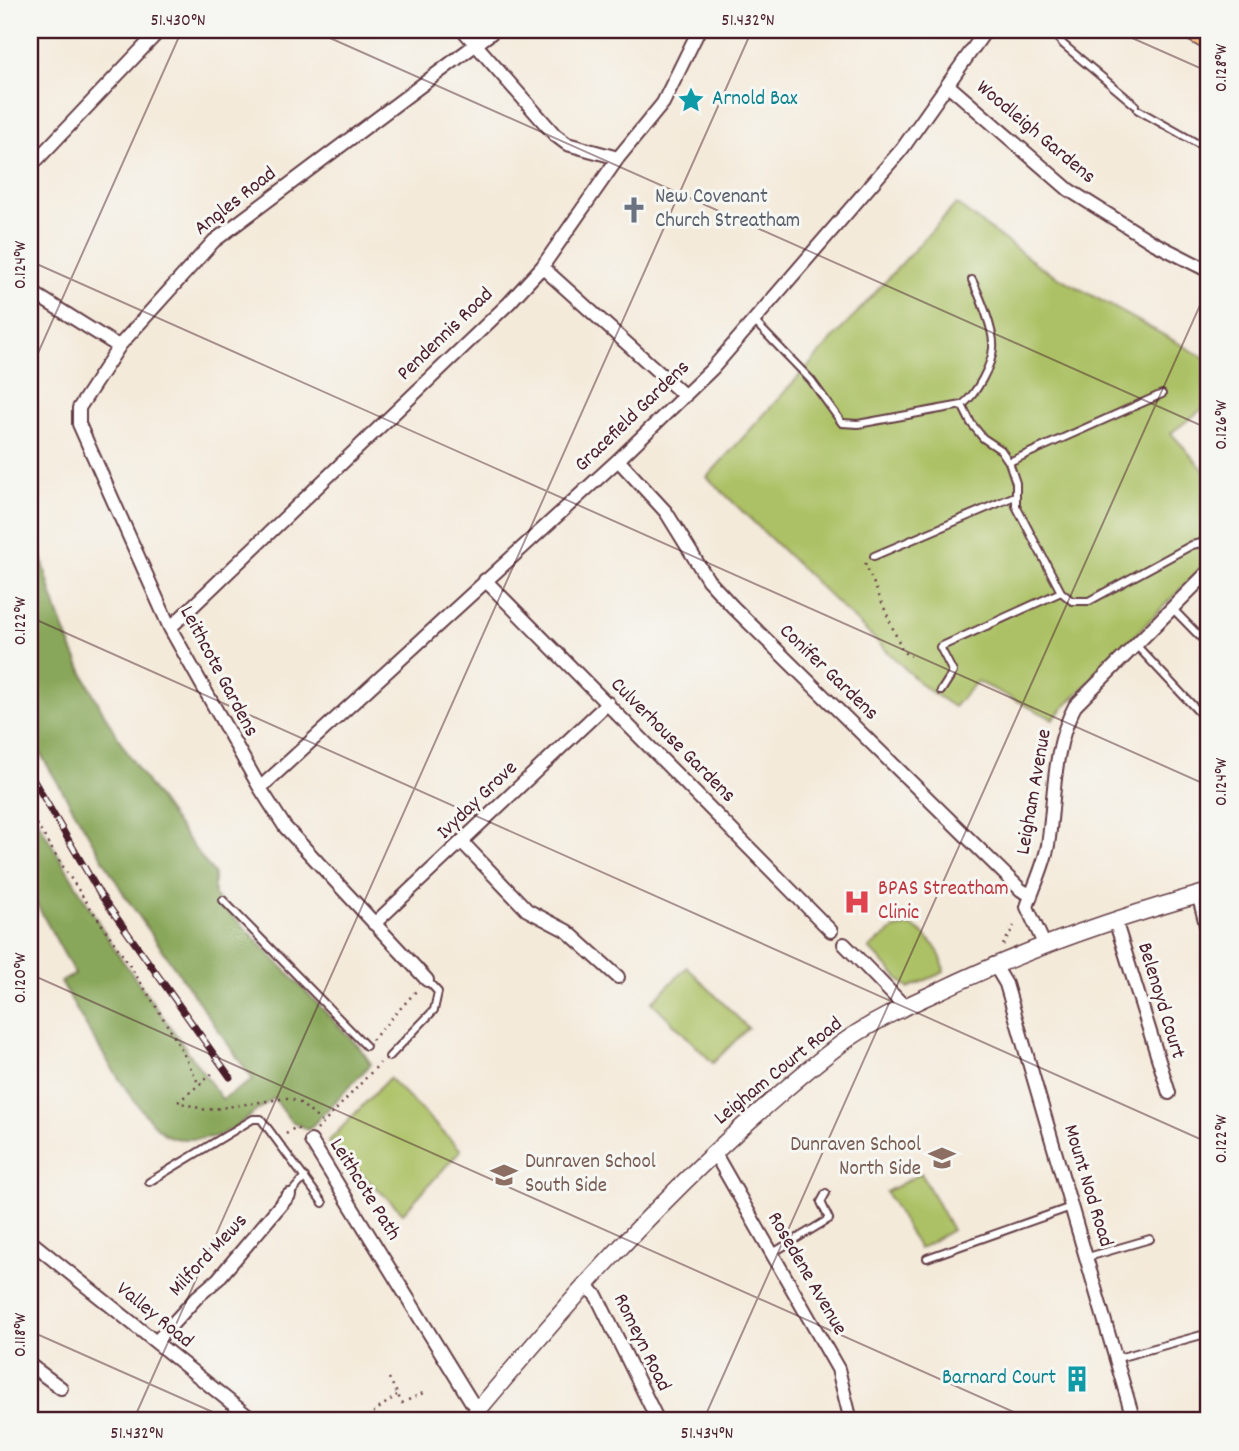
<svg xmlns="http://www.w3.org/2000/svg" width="1239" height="1451" viewBox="0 0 1239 1451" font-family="Dekko,sans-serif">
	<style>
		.green { fill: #acc165; stroke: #7b7048; stroke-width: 2 }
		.forest { fill: #89a75a; stroke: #6a6342; stroke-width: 2 }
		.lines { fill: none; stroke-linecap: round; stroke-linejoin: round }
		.service-casing { stroke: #643d45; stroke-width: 10 }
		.minor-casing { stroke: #643d45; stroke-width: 16 }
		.tertiary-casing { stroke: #643d45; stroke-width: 19 }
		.trunk-casing { stroke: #643d45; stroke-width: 24 }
		.path { stroke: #643d45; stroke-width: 2.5; stroke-dasharray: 2 5; stroke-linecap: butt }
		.service { stroke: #fff; stroke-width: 6 }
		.minor { stroke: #fff; stroke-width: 12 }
		.tertiary { stroke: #fff; stroke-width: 16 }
		.trunk { stroke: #f7be88; stroke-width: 21 }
		.rail-casing { stroke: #4a1f2b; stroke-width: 7 }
		.rail { stroke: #f6f6f2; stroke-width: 4.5; stroke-dasharray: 13; stroke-linecap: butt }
		.ticks { fill: none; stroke: #4a1f2b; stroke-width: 2; stroke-opacity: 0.45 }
		.labels { text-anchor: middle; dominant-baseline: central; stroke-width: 6; stroke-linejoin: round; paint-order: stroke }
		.culture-label { font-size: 21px; fill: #0d838f; stroke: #f6f6f2; text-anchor: start }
		.street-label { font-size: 21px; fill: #4a1f2b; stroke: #f6f6f2 }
		.worship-label { font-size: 21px; fill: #5b616d; stroke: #f6f6f2; text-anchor: start }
		.health-label { font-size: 21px; fill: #be3a42; stroke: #f6f6f2; text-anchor: start }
		.education-label { font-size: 21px; fill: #785e54; stroke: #f6f6f2; text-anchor: end }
		.neatline { fill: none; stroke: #4a1f2b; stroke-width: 2.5 }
		.ticks-label { font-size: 18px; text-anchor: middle; fill: #4a1f2b }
	</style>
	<rect width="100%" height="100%" fill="#f6f6f2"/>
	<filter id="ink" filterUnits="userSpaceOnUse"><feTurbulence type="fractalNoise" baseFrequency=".0143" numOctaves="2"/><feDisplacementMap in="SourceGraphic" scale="14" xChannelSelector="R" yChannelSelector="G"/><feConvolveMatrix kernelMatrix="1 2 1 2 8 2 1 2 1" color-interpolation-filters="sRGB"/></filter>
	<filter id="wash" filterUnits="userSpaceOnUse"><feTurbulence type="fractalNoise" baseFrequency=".00686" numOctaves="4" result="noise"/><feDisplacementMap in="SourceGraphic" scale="28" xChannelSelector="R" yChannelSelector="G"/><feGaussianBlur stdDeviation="1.57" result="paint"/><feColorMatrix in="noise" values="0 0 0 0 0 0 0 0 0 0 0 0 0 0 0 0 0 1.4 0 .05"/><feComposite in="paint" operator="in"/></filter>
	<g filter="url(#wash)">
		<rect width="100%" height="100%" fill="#f4eada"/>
		<path class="green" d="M956 204 1042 268 1209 360V404L1171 433 1209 476V560L1053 719 977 681 954 707 924 687 707 477Z
			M912 926C929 936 943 952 944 972L908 988 869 948 894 929Z
			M687 967 748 1028 713 1063 652 1002Z
			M389 1078 461 1150 403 1213 328 1142Z
			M921 1173 952 1230 919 1249 886 1192Z"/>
		<path class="forest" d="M30 517 36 526C56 658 134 771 214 874V896L359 1047 371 1064 308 1130 290 1120 274 1098C259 1108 231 1133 216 1136 205 1139 177 1141 168 1136 139 1120 79 1015 61 982L75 974 30 892V808L115 950 222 1099 253 1080 125 896 30 736Z"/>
	</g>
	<g filter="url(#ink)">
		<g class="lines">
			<g class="service-casing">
				<path id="service" d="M1050 30 1064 45 1135 105
					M1138 110 1209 150
					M754 321 811 380 842 423 858 424 962 405 971 423 983 438 1001 450 1009 462 1016 483V506L1061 592 1072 601H1089L1192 545 1201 543 1209 545
					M962 405C976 395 992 365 993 348 995 332 979 294 972 280
					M1009 462 1162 394
					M874 556 1015 496
					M1172 608 1209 646
					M1136 645 1209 723
					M941 691 953 672 940 647 1061 592
					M1196 898 1209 948
					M223 900 366 1046
					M389 1057 434 1010 438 992 427 980
					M149 1182 253 1119H261L323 1203
					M289 1195 305 1177
					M771 1254 829 1219 821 1202 826 1193
					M1088 1257 1150 1239
					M927 1258 1071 1207
					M1118 1358 1209 1333"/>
			</g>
			<g class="minor-casing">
				<path id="minor" d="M463 30 555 135 567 144 618 158
					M948 85 1069 190 1152 242 1209 271
					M30 167 160 30
					M542 267 685 396
					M30 291 113 343 120 345
					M618 460 666 512 708 580 733 607 1021 890 1031 895
					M485 580 831 931
					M170 628 509 303 542 267 618 158 663 103 699 30
					M260 788 618 460 712 369 902 149 986 30
					M463 843 527 910 567 931 618 977
					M1115 920 1169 1093
					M374 924 608 703
					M844 944 904 1006
					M1044 944 1027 907C1034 886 1044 866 1048 845 1055 799 1052 748 1075 706L1209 571
					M994 964 1006 984 1134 1421
					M427 980 285 827 260 788 170 628 79 424V408L120 345 214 241 495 30
					M311 1141 471 1401 480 1408
					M714 1152 838 1369 851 1421
					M30 1241 254 1421
					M586 1284 597 1297 658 1421
					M156 1342 197 1297 218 1279 289 1195
					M30 1365 61 1388"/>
			</g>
			<g class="tertiary-casing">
				<path id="tertiary" d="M469 1421C559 1313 652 1206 758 1113 787 1088 816 1061 848 1039 876 1020 906 1006 937 992 1025 949 1115 918 1209 892"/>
			</g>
			<g class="trunk-casing">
				<path id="trunk" d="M1192 30 1209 40"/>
			</g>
			<path class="path" d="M865 563 903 652 911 656
				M30 812C82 905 154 988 199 1085
				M1003 945 1014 926
				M372 1040 417 990
				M212 1074 178 1102 206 1110 288 1098 300 1103 323 1123
				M317 1130 380 1063
				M286 1134 296 1127 300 1131
				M389 1378 402 1403 423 1393
				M362 1421 397 1395"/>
			<use href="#service" class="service"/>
			<use href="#minor" class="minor"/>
			<use href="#tertiary" class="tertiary"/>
			<use href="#trunk" class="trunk"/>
			<g class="rail-casing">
				<path id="rail" d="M30 774 100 894 230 1077"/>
			</g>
			<use href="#rail" class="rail"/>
		</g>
	</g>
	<path class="ticks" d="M312 30 1209 429M1114 30 1209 72M30 261 1209 786M30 371 182 30M30 617 1209 1143M30 974 1034 1421M30 1331 233 1421M133 1421 752 30M703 1421 1209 285"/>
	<defs>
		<g id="sight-bare" transform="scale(2.1)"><path d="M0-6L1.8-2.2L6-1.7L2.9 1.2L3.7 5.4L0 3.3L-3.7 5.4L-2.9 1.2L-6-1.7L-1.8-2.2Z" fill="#0f9aa8" stroke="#f6f6f2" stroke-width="2.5" paint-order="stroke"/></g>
		<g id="church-bare" transform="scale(2.1)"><path d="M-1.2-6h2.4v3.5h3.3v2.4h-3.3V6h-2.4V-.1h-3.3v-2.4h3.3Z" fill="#6b7280" stroke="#f6f6f2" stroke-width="2.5" paint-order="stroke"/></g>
		<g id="hospital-bare" transform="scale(2.1)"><path d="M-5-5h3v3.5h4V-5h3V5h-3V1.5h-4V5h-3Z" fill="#e0444e" stroke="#f6f6f2" stroke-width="2.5" paint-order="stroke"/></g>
		<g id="school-bare" transform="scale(2.1)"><path d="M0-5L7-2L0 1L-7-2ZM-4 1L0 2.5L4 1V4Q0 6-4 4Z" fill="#8d6e63" stroke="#f6f6f2" stroke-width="2.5" paint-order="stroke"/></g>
		<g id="building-bare" transform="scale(2.1)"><path d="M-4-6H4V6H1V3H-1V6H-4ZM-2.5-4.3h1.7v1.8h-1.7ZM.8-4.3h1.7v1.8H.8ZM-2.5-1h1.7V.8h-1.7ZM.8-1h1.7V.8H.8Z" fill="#0f9aa8" stroke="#f6f6f2" stroke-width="2.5" paint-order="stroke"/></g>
	</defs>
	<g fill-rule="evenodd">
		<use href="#sight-bare" x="691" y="100"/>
		<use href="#church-bare" x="634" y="210"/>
		<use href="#hospital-bare" x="857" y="902"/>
		<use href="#school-bare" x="942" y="1158"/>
		<use href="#school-bare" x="504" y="1175"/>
		<use href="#building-bare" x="1077" y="1379"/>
	</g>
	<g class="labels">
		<g class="culture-label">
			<text x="712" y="100">Arnold Bax</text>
			<text x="1056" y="1379" text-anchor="end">Barnard Court</text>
		</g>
		<g class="street-label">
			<text transform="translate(1035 133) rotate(40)">Woodleigh Gardens</text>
			<text transform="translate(236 202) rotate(-38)">Angles Road</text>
			<text transform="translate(446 335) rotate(-44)">Pendennis Road</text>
			<text transform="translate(633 417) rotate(-44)">Gracefield Gardens</text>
			<text transform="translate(218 672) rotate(62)">Leithcote Gardens</text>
			<text transform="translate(828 673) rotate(44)">Conifer Gardens</text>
			<text transform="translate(672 741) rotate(45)">Culverhouse Gardens</text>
			<text transform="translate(1035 792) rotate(-80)">Leigham Avenue</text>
			<text transform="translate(478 801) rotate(-44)">Ivyday Grove</text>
			<text transform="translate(1160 1001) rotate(73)">Belenoyd Court</text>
			<text transform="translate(779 1072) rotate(-39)">Leigham Court Road</text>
			<text transform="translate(1087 1186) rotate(73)">Mount Nod Road</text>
			<text transform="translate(364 1190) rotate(58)">Leithcote Path</text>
			<text transform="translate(209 1256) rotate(-47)">Milford Mews</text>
			<text transform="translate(806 1274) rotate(60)">Rosedene Avenue</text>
			<text transform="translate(154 1316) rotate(39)">Valley Road</text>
			<text transform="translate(641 1343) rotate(64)">Romeyn Road</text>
		</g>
		<g class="worship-label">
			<text x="655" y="198">New Covenant<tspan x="655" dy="24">Church Streatham</tspan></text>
		</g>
		<g class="health-label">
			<text x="878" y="890">BPAS Streatham<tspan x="878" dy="24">Clinic</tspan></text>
		</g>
		<g class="education-label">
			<text x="921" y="1146">Dunraven School<tspan x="921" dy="24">North Side</tspan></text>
			<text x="525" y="1163" text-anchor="start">Dunraven School<tspan x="525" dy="24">South Side</tspan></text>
		</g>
	</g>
	<rect width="1239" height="1451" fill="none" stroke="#f6f6f2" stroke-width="77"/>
	<rect x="38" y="38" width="1162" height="1374" class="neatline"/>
	<g class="ticks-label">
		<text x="178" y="25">51.430°N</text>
		<text x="748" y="25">51.432°N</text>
		<text transform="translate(1220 68) rotate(-90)" y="6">0.128°W</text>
		<text transform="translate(19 265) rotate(-90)" y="6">0.124°W</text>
		<text transform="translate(1220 425) rotate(-90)" y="6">0.126°W</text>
		<text transform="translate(19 621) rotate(-90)" y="6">0.122°W</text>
		<text transform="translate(1220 782) rotate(-90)" y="6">0.124°W</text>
		<text transform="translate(19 978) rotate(-90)" y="6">0.120°W</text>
		<text transform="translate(1220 1139) rotate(-90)" y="6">0.122°W</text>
		<text transform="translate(19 1335) rotate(-90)" y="6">0.118°W</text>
		<text x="137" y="1438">51.432°N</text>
		<text x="707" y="1438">51.434°N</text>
	</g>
</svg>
